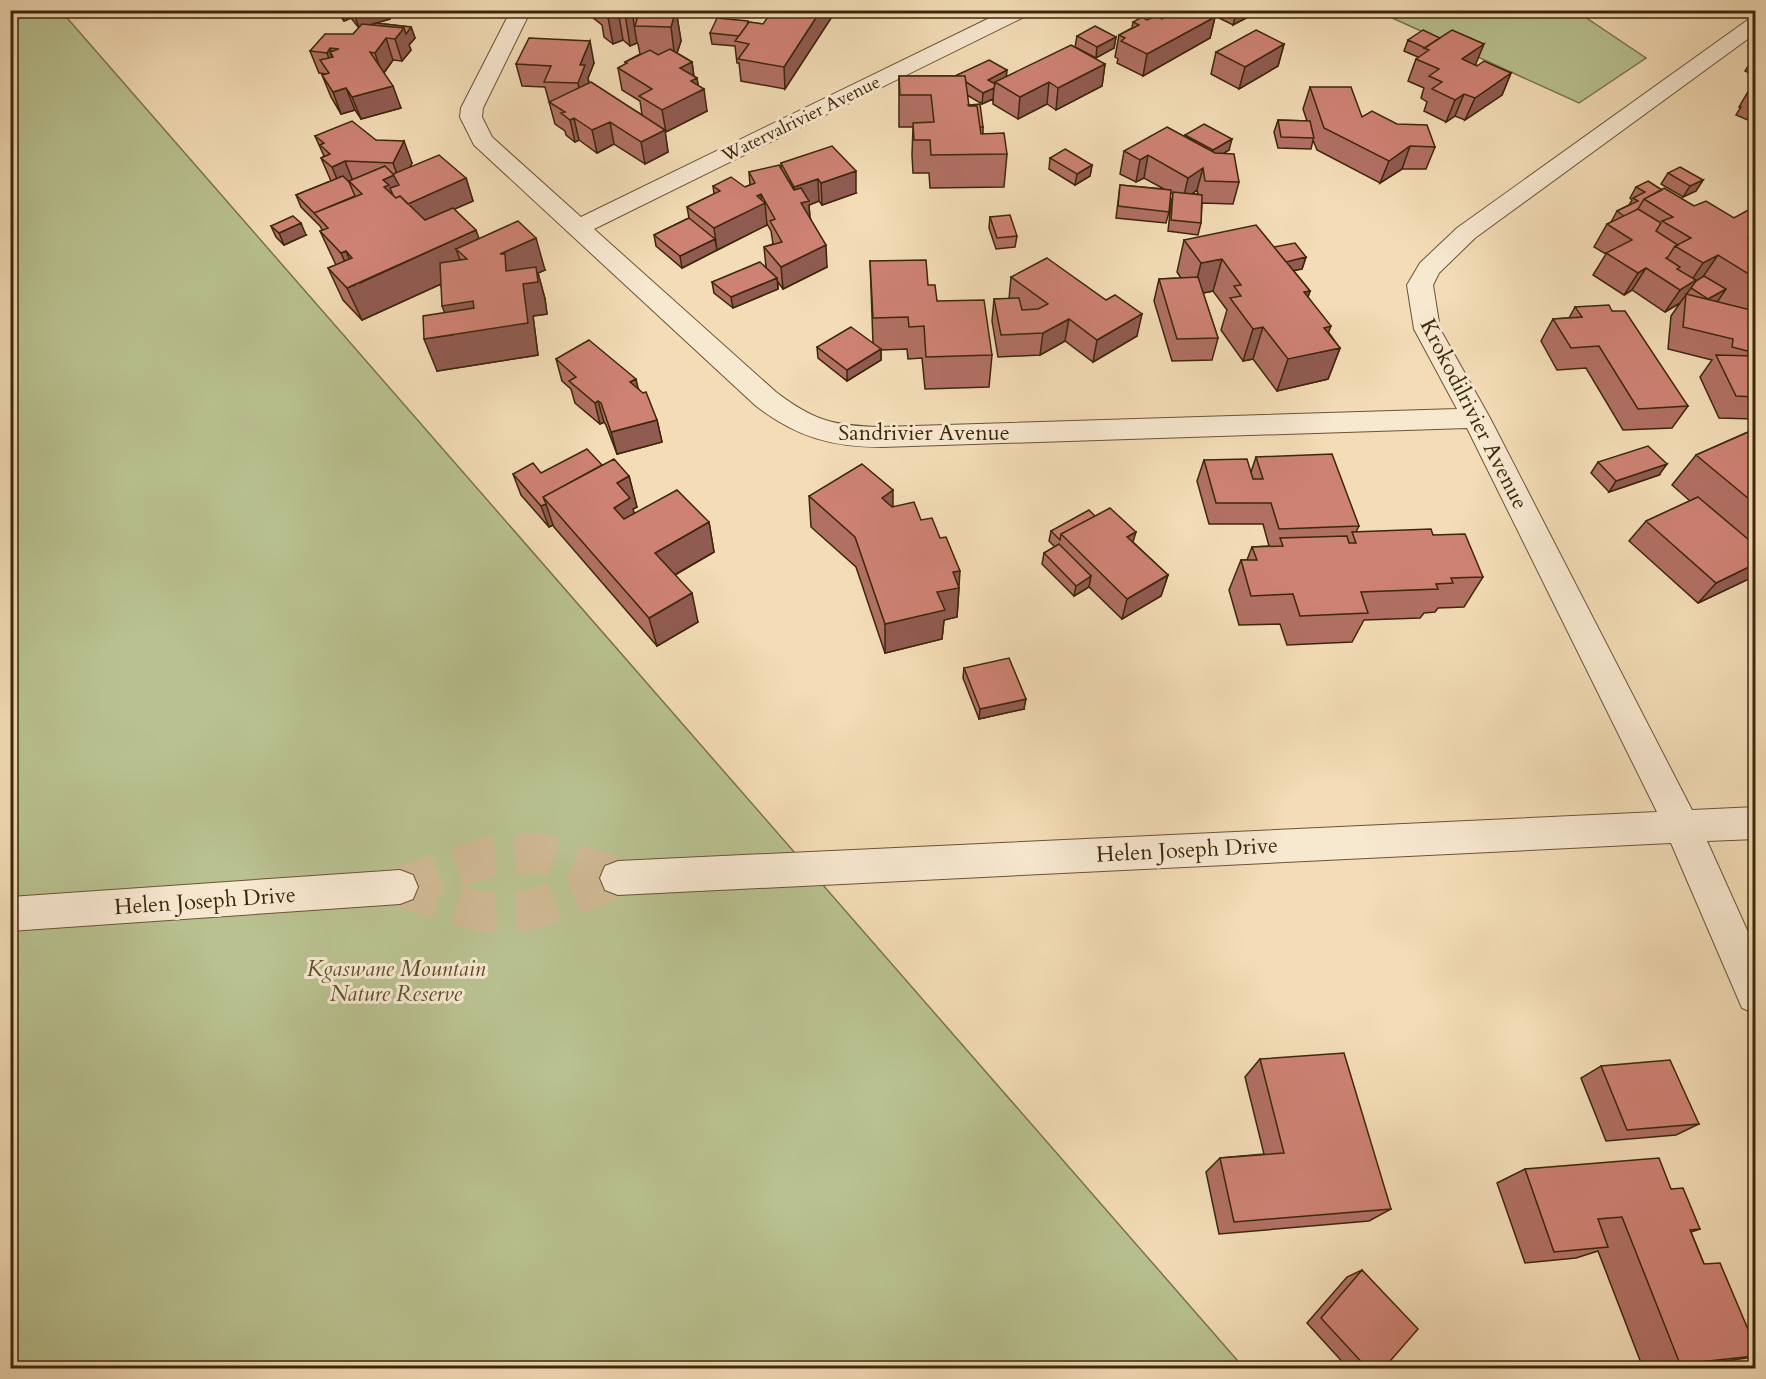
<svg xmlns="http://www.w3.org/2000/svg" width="1766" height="1379" viewBox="0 0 1766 1379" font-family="Cardo,serif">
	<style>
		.green { fill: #b9c190; stroke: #7b744d; stroke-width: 1.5 }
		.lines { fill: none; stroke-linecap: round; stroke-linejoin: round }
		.minor-tunnel { stroke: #cfb894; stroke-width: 40; stroke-dasharray: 40 20; stroke-linecap: butt }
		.minor-casing { stroke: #6a5435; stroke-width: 2 }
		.minor { fill: #f7e8d0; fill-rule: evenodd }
		.wall { fill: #b17064; stroke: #3d270a; stroke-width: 1.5; fill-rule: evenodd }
		.shaded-wall { fill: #905b51; stroke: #3d270a; stroke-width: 1.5 }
		.building { fill: #ce8274; stroke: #3d270a; stroke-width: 1.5 }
		.labels { text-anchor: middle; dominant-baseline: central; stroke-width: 6; stroke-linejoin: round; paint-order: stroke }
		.far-street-label { font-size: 18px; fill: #3d270a; stroke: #f7e8d0 }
		.street-label { font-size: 22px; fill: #3d270a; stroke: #f7e8d0 }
		.park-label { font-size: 22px; font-style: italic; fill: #5c4e2c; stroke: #f7e8d0 }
	</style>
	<rect width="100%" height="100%" fill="#f3dcb6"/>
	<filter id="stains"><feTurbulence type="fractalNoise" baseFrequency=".00333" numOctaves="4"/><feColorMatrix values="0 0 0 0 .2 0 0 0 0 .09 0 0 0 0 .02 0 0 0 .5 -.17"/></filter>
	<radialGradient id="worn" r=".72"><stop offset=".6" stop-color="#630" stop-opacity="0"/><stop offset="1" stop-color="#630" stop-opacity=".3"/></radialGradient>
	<path class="green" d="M10 11H61L1244 1368H11Z
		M1377 11H1576L1646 58 1579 103Z"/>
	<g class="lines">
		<path class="minor-tunnel" d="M400 887 480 912 531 910 618 878
			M400 887 489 857 539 853 618 878"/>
		<g class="minor-casing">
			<path id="minor" d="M511 10H531L483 108 482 117 492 137 581 217 1006 10H1033L1030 14 594 229 776 392C814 421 834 426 882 427L1457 409 1414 329 1407 285 1420 263 1457 228 1749 19 1756 17V33L1475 238 1439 273 1433 285 1440 329 1490 418 1692 810 1756 807V839L1707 841 1756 950V1014L1742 1008 1671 843 618 895 605 890 600 878 605 866 618 861 1657 812 1467 428 882 447C831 447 797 437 756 406L474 145 460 117 461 108Z
				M400 870 413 875 418 887 413 899 400 904 10 931V897Z"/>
		</g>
		<use href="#minor" class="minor"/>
	</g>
	<path class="wall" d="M336 10H387L390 19 376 23 411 27 415 38 409 45 411 50 402 61 393 60 384 73 401 108 361 119 355 110 341 114 331 97 322 75 326 74 319 73 310 51 353 34 359 28 351 18 344 21Z
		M583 10H676L681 41 677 53 692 62 694 76 697 78 698 85 707 111 665 132 668 152 645 164 614 144 597 153 579 140 575 142 566 135 565 131 555 124 545 87 522 86 516 64 594 63 588 78 589 83 642 115 640 101 622 90 618 68 626 64 625 62 640 54 638 44 637 43 630 46 623 40 613 44 604 37 602 25Z
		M1188 10H1261L1233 25 1209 13 1215 17 1210 38 1143 76 1117 63 1118 59 1115 57 1119 35 1132 28 1133 22 1162 19 1185 12Z
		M833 15 785 89 741 81 739 63H737L735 46 712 44 710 33 749 22 763 24Z
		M1077 36 1116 37 1114 48 1096 58 1075 47Z
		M1408 40 1475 65 1511 73 1502 95 1465 120 1455 116 1446 122 1424 111 1427 102 1421 98 1424 88 1408 81 1416 59 1418 57 1404 51Z
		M1284 44 1278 66 1239 89 1211 74 1216 52Z
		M1755 58V76L1745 71 1752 60Z
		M1105 64 1102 86 1056 110 1047 104 1018 119 993 104V99L982 104 967 95 968 105 983 127V133L1007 154 1004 187 930 188 929 173H913L912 155 913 127H899V76H1007Z
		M1755 82V123L1736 115 1741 107H1739L1752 85Z
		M1310 87 1362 117 1435 147 1426 169H1402L1380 183 1317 150 1313 140 1311 149 1278 148 1274 132 1278 120 1307 121 1303 109Z
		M1185 135 1229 150 1224 153 1239 182 1233 204 1202 203 1201 223 1198 235 1168 231 1171 203 1173 194 1170 193 1169 212 1166 223 1116 218 1120 185 1164 189 1144 178 1136 182 1120 174 1124 151 1185 136ZM1197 190 1198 194H1192Z
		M315 136 376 140 412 163 410 167 466 178 473 201 454 209 479 239 545 270 538 273 545 299 547 314 533 316 538 355 437 371 445 313 441 284 362 320 343 300 328 268 336 265 320 231 322 230 320 226 301 207 296 195 331 181 321 158 324 156Z
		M1050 158 1092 165 1090 176 1075 185 1049 169Z
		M781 163 856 193 822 205 819 201 809 205 810 217 827 267 783 289 778 282V289L733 308 714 293 712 282 766 267 764 247 773 244 771 231 767 224V225L682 268 656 246 654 235 689 218 687 207 714 194 713 186 745 187 750 185 749 172 781 167Z
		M1668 173 1703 180 1696 191 1683 197 1661 184Z
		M1636 187 1662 190 1694 206 1734 218 1755 210V419L1719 418 1700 377 1712 360 1668 349 1671 316 1680 303 1665 312 1632 290 1624 295 1593 275 1606 254 1594 247 1607 224 1611 222 1617 211 1629 205 1632 200 1630 198Z
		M990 217 1017 236 1015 247 996 249 989 228Z
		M271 226 306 235 284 245 276 237Z
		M1184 240 1274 247 1306 257 1302 269 1293 270 1310 291 1308 297 1329 333 1340 348 1328 379 1277 391 1253 359 1243 361 1221 330 1227 310 1213 291 1203 293 1218 338 1212 360 1172 361 1154 301 1159 279 1181 278 1177 272Z
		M870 261 928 285 937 301 992 355 989 387 925 389 922 358 908 359 907 349 881 350V360L847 381 818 358 817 347 873 343Z
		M1011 277 1106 300 1137 336 1093 362 1065 341 1040 355 998 357 992 321 994 299H1009Z
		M1575 307 1612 311 1688 406 1672 428 1623 430 1586 368 1557 370 1541 341 1553 319 1569 318Z
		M556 359 638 388 657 420 662 442 617 454 606 425 604 422 600 424 575 403 571 389 562 381Z
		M1755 429V573L1751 578 1698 603 1629 541 1646 521 1690 501 1672 485 1696 455Z
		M1256 457 1359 526 1356 532 1433 535 1483 577 1464 607 1438 608 1435 612 1424 613 1420 618 1364 620 1352 642 1287 645 1280 624 1239 625 1229 590 1241 560H1247L1252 547 1269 546 1263 524H1209L1197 481 1204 460 1251 472Z
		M1598 462 1659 475 1609 492 1591 473Z
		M602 465 629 476 637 507 633 509 634 514 709 522 714 552 675 575 698 622 657 646 554 527 553 525 549 527 521 495 513 474 541 473Z
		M809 496 893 507 921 520 959 588 957 617 944 620 942 639 885 653 856 567 811 527Z
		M1095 516 1133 542 1168 575 1161 596 1122 619 1089 587 1074 596 1042 564 1044 553 1055 547 1049 541 1051 531Z
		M964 668 1024 709 979 719 963 678Z
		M1260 1059 1391 1209 1369 1221 1219 1234 1206 1172 1220 1158 1264 1154 1245 1077Z
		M1601 1066 1699 1124 1676 1135 1606 1141 1581 1078Z
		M1525 1169 1671 1189 1700 1229 1691 1232 1704 1264 1755 1357 1719 1362 1655 1368H1643L1598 1251 1576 1258 1525 1263 1497 1183Z
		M1362 1270 1384 1368H1348L1307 1323 1347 1277Z"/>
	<path class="shaded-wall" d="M340 10H349L351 18 344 21Z
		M378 10H387L390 19 359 28 355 17Z
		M612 10H618L623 40 613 44 607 12Z
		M676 10 681 41 675 59 671 27Z
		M821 10H833V15L785 89 784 67Z
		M1237 10H1261L1233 25Z
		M632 12 637 43 630 46 625 14Z
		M1215 17 1210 38 1143 76 1147 54Z
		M411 27 415 38 409 45 411 50 402 61 395 39 404 28Z
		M1116 37 1114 48 1096 58 1097 47Z
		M386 38 393 60 382 75 375 53Z
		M590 41 594 63 588 78 590 87 582 105 578 83 580 65Z
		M1284 44 1278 66 1239 89 1245 67Z
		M1484 44 1475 66 1462 59Z
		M330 48 339 70 330 52 337 72 335 75 327 53Z
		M692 62 694 79 697 78 699 92 704 89 707 111 666 132 662 110 680 68Z
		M1105 64 1102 86 1056 110 1058 88Z
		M1007 70 1006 82H995L994 87 988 80Z
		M1511 73 1502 95 1465 120 1475 98Z
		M1049 82 1047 104 1018 119 1020 97Z
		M393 86 401 108 361 119 352 97Z
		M346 88 355 110 341 114 333 92Z
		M994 88 993 99 982 104 983 93Z
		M1464 94 1455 116 1446 122 1455 100Z
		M574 118 579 140 575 142 570 120Z
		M610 122 614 144 597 153 592 130Z
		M665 130 668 152 645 164 641 142Z
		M1232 139 1229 150 1210 162 1213 150Z
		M404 141 412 163 401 185 393 163Z
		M1410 146 1402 169 1380 183 1389 161Z
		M1148 155 1144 178 1136 182 1140 160Z
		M345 161 354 184 349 181 341 189 332 167Z
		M1092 165 1090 176 1075 185 1077 174Z
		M1203 168 1197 190 1183 200 1188 178Z
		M856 171V193L822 205 821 183Z
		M394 175 466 178 473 201 411 228 384 187 383 180Z
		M818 179 819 201 809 205 810 223 796 209 794 187Z
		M1703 180 1696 191 1683 197 1690 186Z
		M761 194 762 204 765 203 767 225 717 250 714 228Z
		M301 223 306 235 284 245 279 233Z
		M476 230 487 262 456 249 465 273 362 320 347 288 355 285 341 253 346 251 360 283Z
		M536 238 545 270 538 273 545 299 547 314 533 316 538 355 437 371 424 339 453 335 442 306 500 254Z
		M715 239 717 250 682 268 680 256Z
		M826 245 827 267 783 289 781 267Z
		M1718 255 1696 287 1691 288 1680 303 1665 312 1680 290 1689 284 1703 263Z
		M1306 257 1302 269 1266 276 1269 265Z
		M1222 259 1213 291 1193 295 1201 263Z
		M1646 268 1632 290 1624 295 1638 273Z
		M777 278 778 289 733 308 731 297Z
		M1726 289 1718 301 1700 310 1708 299Z
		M1310 291 1298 323 1304 292Z
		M1142 314 1137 336 1093 362 1097 340Z
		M1069 319 1065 341 1040 355 1043 333Z
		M1331 326 1321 352 1340 348 1328 379 1277 391 1288 359 1324 328Z
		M1263 327 1253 359 1243 361 1253 329Z
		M881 349V360L847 381V370Z
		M636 379 641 401 630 382Z
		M598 401 604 422 600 424 595 403Z
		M657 420 662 442 617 454 611 432Z
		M1667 464 1659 475 1609 492 1616 481Z
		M629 476 637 507 633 509 638 529 622 538 614 508 617 483Z
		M893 490V521L882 498Z
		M546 504 553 525 549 527 541 506Z
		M709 522 714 552 662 582 655 553Z
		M1136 532 1130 552 1127 537Z
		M1755 564V573L1751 578 1698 603 1716 583Z
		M960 571 957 617 944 620 942 639 885 653V624L937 592 953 572Z
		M1168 575 1161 596 1122 619 1127 599Z
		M1091 576 1089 587 1074 596 1076 586Z
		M692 593 698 622 657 646 649 618Z
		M1026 699 1024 709 979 719 980 709Z"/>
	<path class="building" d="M350 10H378L355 17Z
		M620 10H676L671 27 635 26 638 16 632 12 625 14Z
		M773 10H821L784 67 738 59 749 44 735 41 749 22 763 24Z
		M1177 10H1181L1185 12 1188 10H1203L1215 17 1147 54 1121 41 1125 38 1119 35 1139 25 1133 22 1142 17 1147 20 1156 16 1162 19Z
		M717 18 748 21 747 25 739 36 710 33Z
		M375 23 411 27 406 34 404 28 374 25Z
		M362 24 404 28 395 39 386 38 375 53 370 52 393 86 352 97 346 88 333 92 322 75 329 73 320 60 333 57 330 52 339 49 330 48 327 53 310 51 325 34H353Z
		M1095 26 1116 37 1097 47 1077 36Z
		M1256 30 1284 44 1245 67 1216 52Z
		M1423 30 1440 38 1425 48 1408 40Z
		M1452 30 1484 44 1462 59 1477 66 1484 61 1511 73 1475 98 1464 94 1455 100 1432 89 1442 82 1429 76 1439 69 1416 59 1429 50 1424 48Z
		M529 38 590 41 580 65H585L578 83 544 82 551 66 516 64Z
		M1071 45 1105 64 1058 88 1049 82 1020 97 995 82Z
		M670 49 692 62 680 68 697 78 691 81 704 89 662 110 639 96 652 89 618 68 627 63 625 62 650 50 658 55Z
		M989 60 1007 70 988 80 995 84 994 88 983 93 966 82 965 76H955Z
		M899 76H965L969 106H977L981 134 1004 133 1007 154 931 155 930 140H914L913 123 934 122 931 95H900Z
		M591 82 665 130 641 142 610 122 592 130 574 118 570 120 561 113 565 112 549 102Z
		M1310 87H1351L1362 117 1372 111 1397 124 1427 125 1435 147 1410 146 1389 161 1324 128Z
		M1755 88V95L1750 93Z
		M980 104 983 127H980L977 106H969L968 105Z
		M1278 120 1310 121 1314 138 1281 137Z
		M352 121 376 140 404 141 393 163 345 161 332 167 321 158 330 154 320 145 324 143 315 136Z
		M1204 124 1232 139 1213 150 1185 135Z
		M1167 127 1215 153 1234 154 1239 182 1205 181 1203 168 1188 178 1148 155 1140 160 1124 151Z
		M832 146 856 171 821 183 818 179 794 187 781 163Z
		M1065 149 1092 165 1077 174 1050 158Z
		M439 155 466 178 408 204 400 196 396 198 393 195 390 188 399 185 393 174Z
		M779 165 794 190 801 188 809 201 801 203 826 245 781 267 764 247 782 242 770 221 775 219 761 194 757 196 765 203 714 228 687 207 720 191 713 186 731 177 745 187 755 183 749 172Z
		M385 166 394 175 383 180 389 185 384 187 396 198 400 196 425 220 453 208 476 230 347 288 328 268 352 258 346 251 341 253 320 231 328 228 314 213 362 194 349 181Z
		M1680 167 1703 180 1690 186 1668 173Z
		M343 176 349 182 355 196 314 213 315 214 296 195Z
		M1648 181 1662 190 1644 199 1638 209 1624 216 1617 211 1638 201 1633 198 1645 192 1636 187Z
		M1120 185 1171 190 1169 212 1118 206Z
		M1664 188 1694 206 1706 201 1734 218 1752 208 1755 210V237L1753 235 1748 238 1755 242V278L1718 255 1703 263 1675 246 1691 238 1662 221 1673 217 1644 199Z
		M1173 192 1202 195 1201 223 1171 220Z
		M1638 209 1661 223 1656 231 1678 245 1675 246 1668 257 1666 258 1680 267 1677 269 1696 280 1680 290 1646 268 1638 273 1606 253 1632 240 1607 224Z
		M1010 215 1017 236 997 238 990 217Z
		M293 216 301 223 279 233 271 226Z
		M689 218 715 239 680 256 654 235Z
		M518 221 536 238 500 254H505L506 271 536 267 538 282 523 284 528 323 424 339 423 316 474 308 473 301 442 306 440 263 467 259 456 249Z
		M1256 225 1310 291 1304 292 1331 326 1324 328 1340 348 1288 359 1263 327 1253 329 1230 298 1241 296 1234 286 1241 285 1222 259 1201 263 1184 240Z
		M1295 243 1306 257 1286 262 1274 247Z
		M1047 258 1106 300 1115 295 1142 314 1097 340 1069 319 1043 333 1001 335 994 299 1019 298 1022 310 1038 309 1048 304 1011 277Z
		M926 260 928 285H935L937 301 984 300 992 355 926 357 924 326 909 327 908 317 873 318 870 261Z
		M760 262 777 278 731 297 712 282Z
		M1704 276 1726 289 1708 299 1691 288 1696 281Z
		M1198 277 1218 338 1177 339 1159 279Z
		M1686 294 1755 311V353L1732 347 1733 339 1683 327Z
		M1609 305 1612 311H1625L1688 406 1638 409 1599 346 1571 348 1553 319 1582 317 1575 307Z
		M851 327 881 349 847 370 817 347Z
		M589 340 636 379 630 382 643 393 646 392 657 420 611 432 601 403 598 401 595 403 569 381 576 377 556 359Z
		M1716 355 1755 356V397L1736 396Z
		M1755 429V504L1696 455Z
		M1648 446 1667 464 1616 481 1598 462Z
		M587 449 602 465 543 497 546 504 541 506 513 474 533 463 541 473Z
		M1332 454 1359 526 1279 529 1271 503H1216L1204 460 1247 459 1253 479H1263L1256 457Z
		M614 459 629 476 617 483 630 498 614 508 624 519 677 490 709 522 655 553 692 593 649 618 543 497Z
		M862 464 893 490 882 498 892 507 914 502 921 520 932 518 940 538 946 537 960 571 953 572 959 588 937 592 945 610 885 624 855 537 809 496Z
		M1698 497 1755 545V564L1716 583 1646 521Z
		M1110 508 1136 532 1127 537 1168 575 1127 599 1061 534Z
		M1089 510 1095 516 1061 534 1060 540 1051 531Z
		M1431 529 1433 535 1465 534 1483 577 1451 578 1453 583 1436 584 1438 589 1361 592 1368 613 1300 616 1293 594 1251 596 1241 560H1257L1252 547 1283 546 1280 538 1347 536 1349 543H1356L1352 532Z
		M1059 544 1091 576 1076 586 1044 553Z
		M1009 658 1026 699 980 709 964 668Z
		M1344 1053 1391 1209 1234 1222 1220 1158 1284 1153 1260 1059Z
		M1670 1060 1699 1124 1627 1130 1601 1066Z
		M1659 1158 1671 1189 1683 1188 1700 1229 1690 1230 1704 1264 1720 1263 1755 1346V1356L1680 1364 1622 1217 1598 1219 1608 1247 1554 1252 1525 1169Z
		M1362 1270 1418 1329 1384 1368H1367L1321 1318Z"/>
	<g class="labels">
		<g class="far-street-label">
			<text transform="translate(801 119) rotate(-26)">Watervalrivier Avenue</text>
		</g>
		<g class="street-label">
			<text transform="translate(1474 414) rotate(63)">Krokodilrivier Avenue</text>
			<text x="924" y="433">Sandrivier Avenue</text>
			<text transform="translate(1187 850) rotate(-3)">Helen Joseph Drive</text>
			<text transform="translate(205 901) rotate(-4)">Helen Joseph Drive</text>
		</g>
		<g class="park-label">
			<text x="396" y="969">Kgaswane Mountain<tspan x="396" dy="25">Nature Reserve</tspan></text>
		</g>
	</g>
	<rect width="1766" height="1379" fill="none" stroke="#f3dcb6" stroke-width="36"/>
	<rect x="12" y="12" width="1742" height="1355" fill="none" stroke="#3d270a" stroke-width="3"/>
	<rect x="18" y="18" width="1730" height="1343" fill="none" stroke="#3d270a" stroke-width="1.5"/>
	<rect width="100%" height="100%" filter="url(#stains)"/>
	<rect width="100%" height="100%" fill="url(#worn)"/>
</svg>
